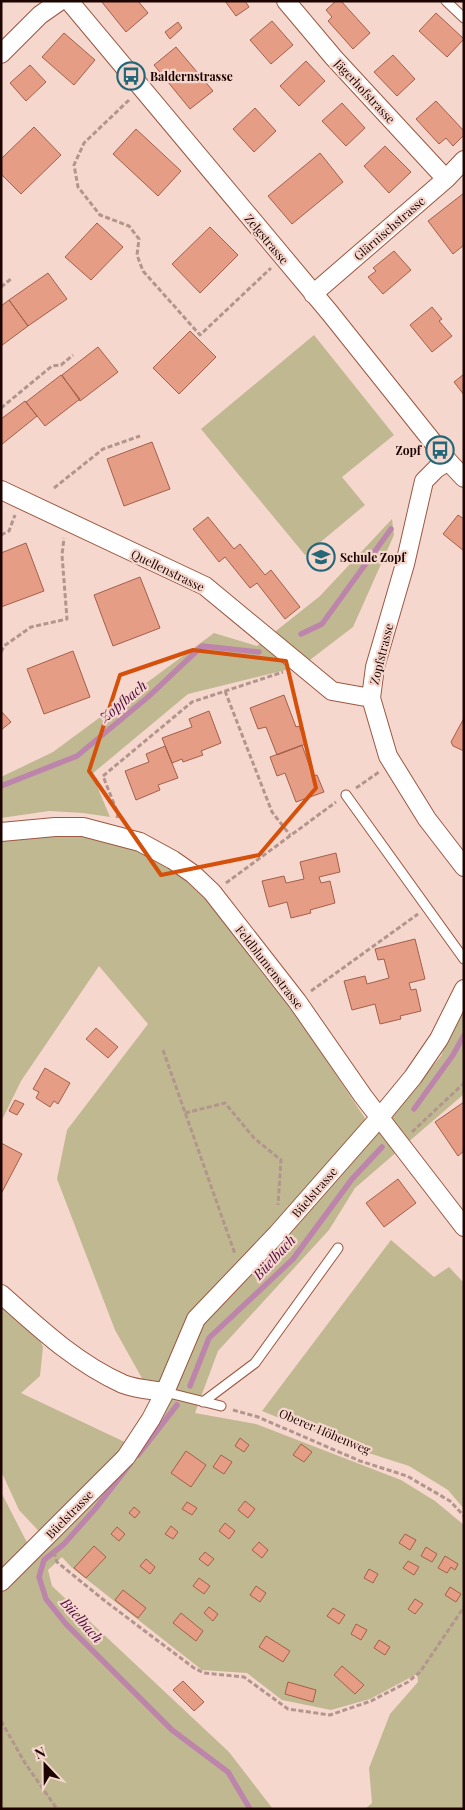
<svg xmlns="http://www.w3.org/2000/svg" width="465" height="1810" viewBox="0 0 465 1810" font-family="'Playfair Display',serif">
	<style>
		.green { fill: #c0b891 }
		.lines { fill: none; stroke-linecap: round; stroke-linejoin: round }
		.stream { stroke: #be85ac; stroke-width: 5.5 }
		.building { fill: #e69d86; stroke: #a35f49 }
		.lane-casing { stroke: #9a5842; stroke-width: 11 }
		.street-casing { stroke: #9a5842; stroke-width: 20 }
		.path { stroke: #b2958d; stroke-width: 3; stroke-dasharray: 5 2.5; stroke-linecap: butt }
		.lane { stroke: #fff; stroke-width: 9 }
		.street { stroke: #fff; stroke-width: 18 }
		.marked { fill: none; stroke: #d4500b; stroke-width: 4; stroke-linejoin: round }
		.labels { text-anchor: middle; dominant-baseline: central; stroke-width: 4.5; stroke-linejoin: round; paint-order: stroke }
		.poi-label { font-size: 12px; font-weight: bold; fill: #1c0400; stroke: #f6d7cd; text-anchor: start }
		.street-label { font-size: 12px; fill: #1c0400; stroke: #f6d7cd }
		.water-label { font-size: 14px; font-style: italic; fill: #4f0940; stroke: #f6d7cd }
	</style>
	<rect width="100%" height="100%" fill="#f6d7cd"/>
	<path class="green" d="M314 335 394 435 342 477 365 505 305 555 201 429Z
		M392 519 394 535 353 627 302 666 188 694 92 774 110 817 83 813 49 811 1 818V777L53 752 214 633 257 646 320 596Z
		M55 835 97 838 137 851 155 860 184 879 208 902 304 1026 376 1135 441 1056 464 1002V1094L355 1188 329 1230 218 1351 195 1413 256 1424 401 1480 435 1501 464 1525V1809H365L372 1803 369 1768 390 1714 418 1682 417 1674 370 1699 331 1710 282 1700 247 1673 202 1670 71 1567 62 1557 48 1570 52 1586 229 1752 273 1809H1V1492L35 1558 49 1542 19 1510 1 1471V1303L36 1332 43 1347 40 1376 21 1393 129 1444 153 1398 115 1330 57 1179 67 1130 148 1024 99 966 21 1081 1 1122V841Z
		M391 1240 434 1277 449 1267 464 1283V1509L448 1490 409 1466 353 1448 262 1411Z"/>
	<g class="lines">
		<path class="stream" d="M301 634 322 624 391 529
			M1 786 77 756 148 697 202 646 259 652
			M414 1109 453 1055 464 1035
			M190 1386 209 1338 293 1259 352 1179 382 1147
			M138 1455 177 1405
			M130 1464 96 1508 64 1544 44 1560 39 1577 46 1599 66 1624 172 1730 228 1772 250 1809"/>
	</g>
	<path class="building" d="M101 1H138L148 13 126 32Z
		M225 1H245L249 7 236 16Z
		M336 1H341L370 33 353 49 328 21 332 17 326 10Z
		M436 13 464 39 447 57 419 31Z
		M272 21 293 45 271 64 250 40Z
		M178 22 182 28 170 39 165 32Z
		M64 33 95 60 74 85 42 57Z
		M176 47 213 91 190 109 154 65Z
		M393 55 415 79 397 96 374 72Z
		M306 61 325 81 299 106 280 86Z
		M30 65 46 82 26 101 10 83Z
		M436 101 464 131V135L453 146 446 138 439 144 416 119Z
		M342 103 365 128 346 146 322 121Z
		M255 108 276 131 254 152 233 129Z
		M34 127 61 155 21 194 1 174V159Z
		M136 129 181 171 158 196 113 154Z
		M385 146 411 172 389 193 364 166Z
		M320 153 343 182 292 224 268 196Z
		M464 193V245L453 254 428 221Z
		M97 223 123 247 91 280 65 257Z
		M210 227 238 255 200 293 172 264Z
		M394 251 411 270 383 294 368 277 376 271 373 268Z
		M48 273 67 299 28 326 9 300Z
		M9 300 28 326 1 346V306Z
		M432 307 442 319 439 321 452 336 432 352 410 325Z
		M190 331 216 357 179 394 153 368Z
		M98 347 118 372 80 401 62 375Z
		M464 374V395L454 382Z
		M61 375 80 399 45 426 26 402Z
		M25 401 37 416 1 445V419Z
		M152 442 170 489 124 506 107 459Z
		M458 515 464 519V551L443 534Z
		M208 517 234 549 240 544 265 575 271 570 300 607 285 619 257 583 250 588 225 557 219 562 193 529Z
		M26 543 44 591 1 607V553Z
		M140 577 160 628 113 646 94 595Z
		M73 651 90 697 44 714 27 669Z
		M284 695 296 727 299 726 306 744 277 755 266 727 258 729 250 708Z
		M1 711 11 722 1 730Z
		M209 711 221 743 201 751 203 755 183 762 182 759 172 763 162 738 192 727 189 719Z
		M464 718V751L453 746 451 742Z
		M302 745 313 776 317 775 324 792 296 802 285 773 277 776 270 757Z
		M165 746 178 778 158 785 160 790 136 800 125 771 149 762 146 754Z
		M336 853 340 872 319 877 321 883 330 881 335 903 310 910 311 913 291 918 287 902 269 907 262 881 284 876 286 883 304 879 300 862Z
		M415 939 425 979 409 983 411 990 416 989 421 1011 400 1016 401 1019 380 1024 375 1004 352 1010 344 981 365 976 367 984 389 978 384 959 378 960 375 949Z
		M96 1028 118 1047 108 1058 86 1039Z
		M45 1068 70 1083 58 1104 54 1101 50 1107 36 1098 39 1092 33 1089Z
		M15 1100 24 1104 17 1115 9 1111Z
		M464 1102V1151L458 1156 435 1122Z
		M1 1143 22 1154 1 1194Z
		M398 1179 416 1203 384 1227 366 1203Z
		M240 1438 249 1445 244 1452 235 1446Z
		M301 1444 312 1452 304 1462 293 1455Z
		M186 1451 206 1465 191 1487 171 1473Z
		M221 1455 232 1462 224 1474 213 1467Z
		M245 1501 255 1509 248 1518 238 1510Z
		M187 1502 197 1508 192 1515 182 1509Z
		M134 1507 140 1512 135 1518 129 1513Z
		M225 1523 235 1531 229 1539 219 1531Z
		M171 1526 178 1532 173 1539 165 1534Z
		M117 1527 125 1534 119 1541 111 1534Z
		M405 1534 416 1540 410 1550 399 1543Z
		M259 1542 268 1550 262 1558 252 1550Z
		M94 1546 106 1557 86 1578 74 1568Z
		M426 1547 437 1554 432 1562 421 1556Z
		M205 1552 214 1559 208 1566 199 1559Z
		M445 1556 458 1564 455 1570 451 1567 447 1573 438 1568Z
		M146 1559 155 1567 150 1574 140 1566Z
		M408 1561 419 1567 414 1575 403 1568Z
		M369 1569 378 1574 373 1583 364 1578Z
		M199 1578 210 1586 204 1594 193 1586Z
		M256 1586 266 1593 260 1602 250 1595Z
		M450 1587 461 1594 456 1602 445 1595Z
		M123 1590 146 1608 138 1618 115 1600Z
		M415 1599 423 1604 415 1614 408 1609Z
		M209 1607 218 1614 213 1621 204 1613Z
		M333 1608 345 1615 339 1624 327 1616Z
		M181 1613 203 1631 196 1641 173 1623Z
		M356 1624 367 1630 361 1640 351 1634Z
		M266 1636 290 1651 283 1662 259 1647Z
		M379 1640 390 1647 385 1655 374 1648Z
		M342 1666 364 1685 355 1694 334 1675Z
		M183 1681 204 1702 194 1711 173 1690Z
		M288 1682 316 1690 313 1702 285 1694Z"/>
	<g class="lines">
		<g class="lane-casing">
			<path id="lane" d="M446 1 464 18
				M346 795 464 959
				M165 1392 221 1406
				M203 1402 255 1363 338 1248"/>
		</g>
		<g class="street-casing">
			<path id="street" d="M69 1 330 313 448 461 464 478
				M286 1 334 58 446 179
				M1 54 40 15 60 1
				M313 294 446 179 464 160
				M448 461 436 469 424 481 405 564 375 667 371 698 388 756 427 819 464 867
				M1 490 205 586 332 691 371 698
				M1 832 55 827H83L140 842 173 860 193 874 212 892 297 1001 363 1096 464 1227
				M1 1294C39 1328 76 1363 123 1384 135 1389 152 1390 165 1392
				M1 1582 126 1457 151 1419 165 1392 196 1319 277 1234 380 1117 413 1077 439 1039 464 989"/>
		</g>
		<path class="path" d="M129 100 84 143 74 165 78 187 100 215 129 226 139 239 137 255 143 271 200 335 271 268
			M1 287 12 278
			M1 408 52 366 61 365 73 355
			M54 488 103 449 140 436
			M1 535 9 531 15 515
			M1 652 4 646 31 627 67 619 62 555 64 538
			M225 691 272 812 290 835
			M356 788 379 772
			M117 818 118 814 103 776 192 702 283 672
			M226 883 336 802
			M311 991 418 914
			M163 1050 235 1254
			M185 1113 225 1103 254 1138 281 1160 278 1205
			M412 1132 464 1083
			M233 1410 258 1417 360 1461 407 1476 450 1501 464 1516
			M54 1552 57 1562 105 1601 194 1668 204 1673 244 1677 288 1709 330 1715 371 1701 408 1682 420 1672 464 1607
			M1 1721 25 1763 57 1809"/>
		<use href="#lane" class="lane"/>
		<use href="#street" class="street"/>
	</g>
	<path class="marked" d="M193 650 286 661 316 788 259 855 161 875 89 771 120 675Z"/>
	<defs>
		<g id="bus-ring" transform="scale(1.4375)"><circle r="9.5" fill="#f6d7cd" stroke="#236778" stroke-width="1.5"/><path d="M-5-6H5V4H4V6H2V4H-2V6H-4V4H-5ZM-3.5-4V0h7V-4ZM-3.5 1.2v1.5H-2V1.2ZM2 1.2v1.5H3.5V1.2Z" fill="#236778"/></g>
		<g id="school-ring" transform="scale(1.4375)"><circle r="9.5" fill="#f6d7cd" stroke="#236778" stroke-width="1.5"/><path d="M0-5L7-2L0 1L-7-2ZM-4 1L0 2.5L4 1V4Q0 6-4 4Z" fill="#236778"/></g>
	</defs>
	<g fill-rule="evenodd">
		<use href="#bus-ring" x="131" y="76"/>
		<use href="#bus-ring" x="440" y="450"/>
		<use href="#school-ring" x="321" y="557"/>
	</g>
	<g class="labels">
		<g class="poi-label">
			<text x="150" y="76">Baldernstrasse</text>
			<text x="421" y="450" text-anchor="end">Zopf</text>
			<text x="340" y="557">Schule Zopf</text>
		</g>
		<g class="street-label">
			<text transform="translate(365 91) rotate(47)">Jägerhofstrasse</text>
			<text transform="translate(389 228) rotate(-41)">Glärnischstrasse</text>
			<text transform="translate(267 239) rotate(50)">Zelgstrasse</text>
			<text transform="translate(168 570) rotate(26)">Quellenstrasse</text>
			<text transform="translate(381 654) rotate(-76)">Zopfstrasse</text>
			<text transform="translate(270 967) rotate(52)">Feldblumenstrasse</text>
			<text transform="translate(314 1192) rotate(-49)">Büelstrasse</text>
			<text transform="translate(325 1431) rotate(23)">Oberer Höhenweg</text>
			<text transform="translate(69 1514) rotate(-46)">Büelstrasse</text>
		</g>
		<g class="water-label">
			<text transform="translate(123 701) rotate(-40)">Zopfbach</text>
			<text transform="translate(274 1257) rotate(-47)">Büelbach</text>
			<text transform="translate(82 1620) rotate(48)">Büelbach</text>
		</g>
	</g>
	<rect width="465" height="1810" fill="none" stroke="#1c0400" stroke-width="5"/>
	<g transform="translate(45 1765) rotate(338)" stroke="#f6d7cd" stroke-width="4" paint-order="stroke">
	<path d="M0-4L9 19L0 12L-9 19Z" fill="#1c0400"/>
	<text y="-8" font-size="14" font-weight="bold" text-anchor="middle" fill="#1c0400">N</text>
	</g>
</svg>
